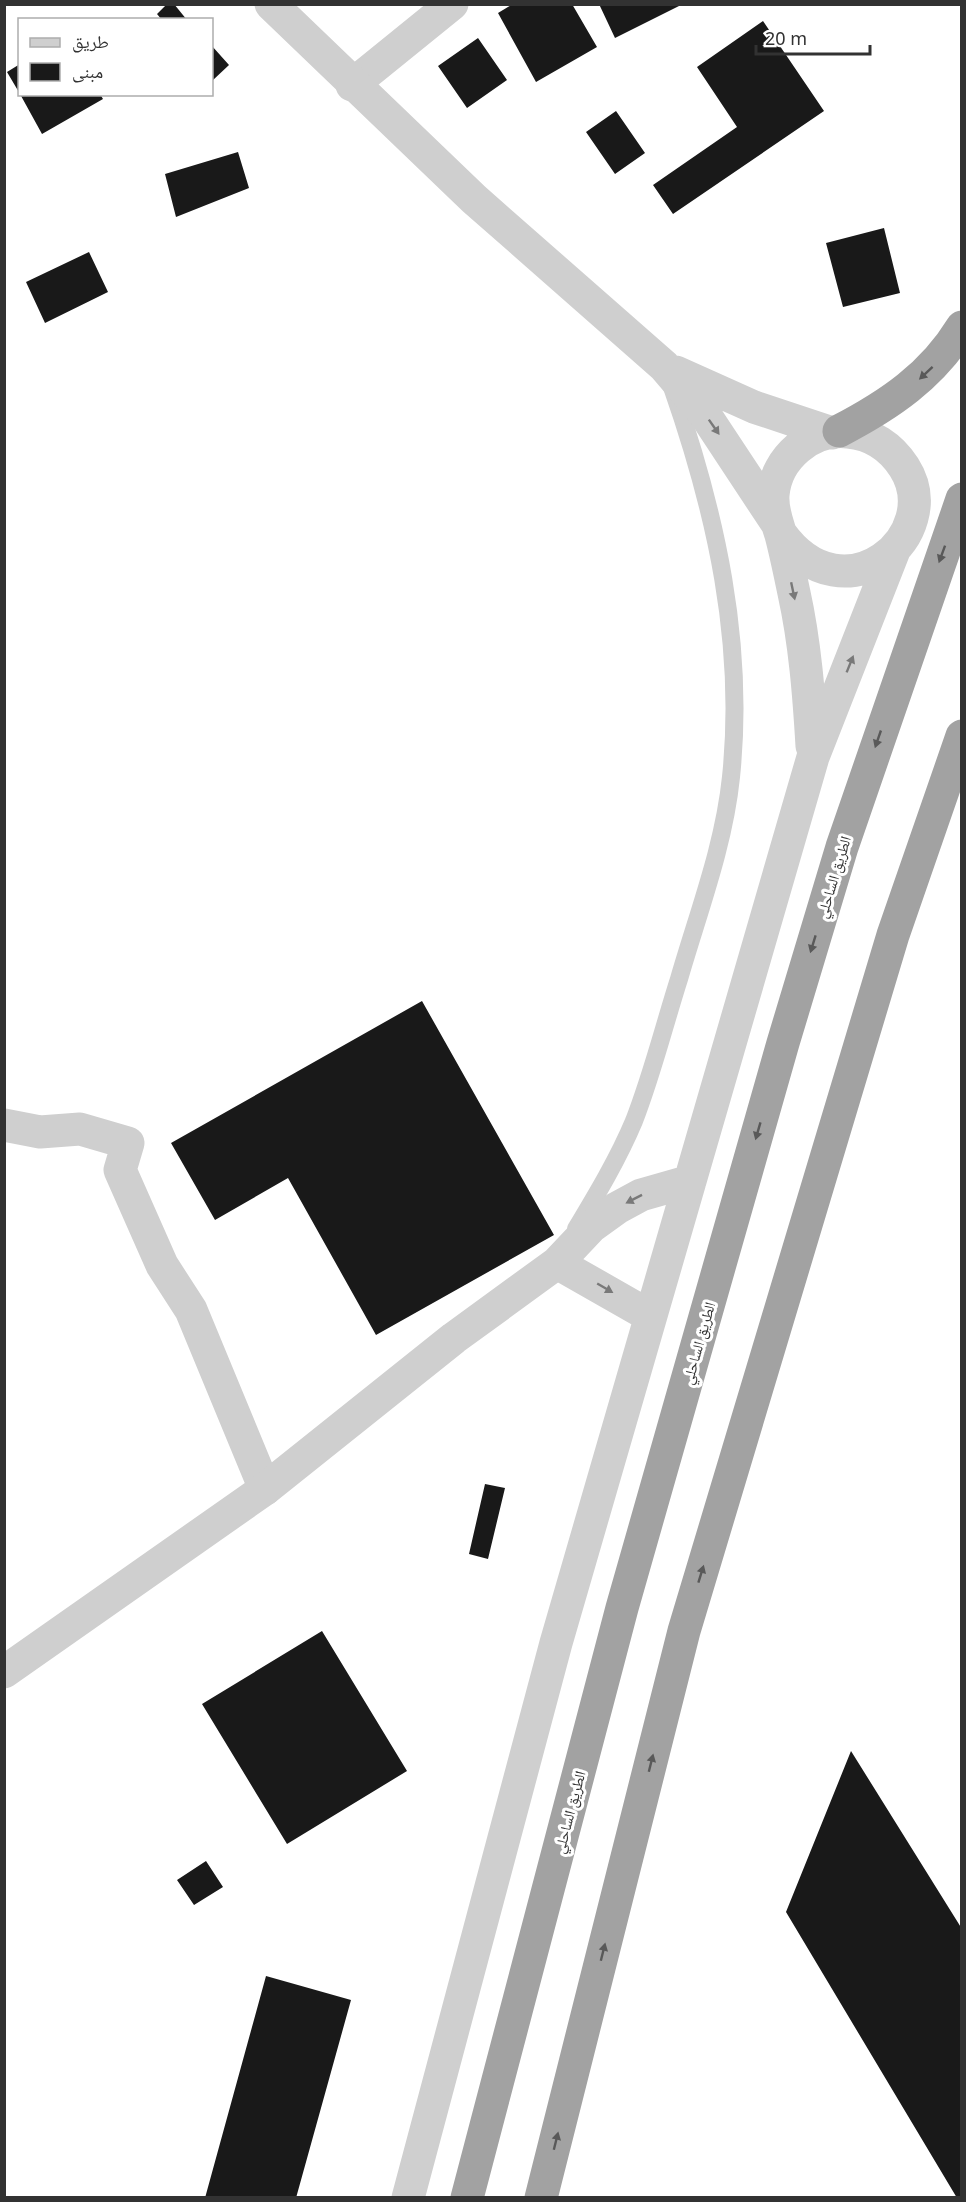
<svg xmlns="http://www.w3.org/2000/svg" width="966" height="2202" viewBox="0 0 966 2202" font-family="'Noto Sans','Noto Naskh Arabic',sans-serif">
	<style>
		.building { fill: #191919 }
		.lines { fill: none; stroke-linecap: round; stroke-linejoin: round }
		.service { stroke: #cfcfcf; stroke-width: 18 }
		.minor { stroke: #cfcfcf; stroke-width: 33 }
		.tertiary { stroke: #cfcfcf; stroke-width: 33 }
		.trunk { stroke: #a2a2a2; stroke-width: 33 }
		.oneway { fill: #595959 }
		.oneway2 { fill: #797979 }
		.labels { text-anchor: middle; dominant-baseline: central; stroke-width: 6; stroke-linejoin: round; paint-order: stroke }
		.street-label { font-size: 15px; fill: #323232; stroke: #fff }
	</style>
	<rect width="100%" height="100%" fill="#fff"/>
	<path class="building" d="M167 4H174L187 20H162L157 14Z
		M513 4H572L597 47 536 82 498 13Z
		M599 4H683L615 38Z
		M763 21 824 111 673 214 653 185 737 127 697 67Z
		M478 38 507 80 467 108 438 66Z
		M212 46 229 65 212 81Z
		M20 64V94L7 72Z
		M20 94H100L103 99 42 134Z
		M616 111 645 153 615 174 586 132Z
		M238 152 249 188 176 217 165 174Z
		M884 228 900 293 843 307 826 243Z
		M89 252 108 292 45 323 26 282Z
		M422 1001 554 1235 376 1335 288 1178 215 1220 171 1143Z
		M485 1484 505 1488 488 1559 469 1554Z
		M322 1631 407 1771 287 1844 202 1704Z
		M851 1751 962 1929V2198H957L786 1912Z
		M206 1861 223 1887 194 1905 177 1880Z
		M266 1976 351 2000 296 2198H205Z"/>
	<g class="lines">
		<path class="service" d="M576 1229C597 1194 618 1159 634 1121 652 1075 664 1026 679 979 698 913 724 846 731 777 745 643 716 513 672 387"/>
		<path class="minor" d="M352 85 452 4
			M4 1125 40 1132 80 1129 128 1143 120 1170 162 1265 191 1310 265 1489"/>
		<path class="tertiary" d="M271 4 474 199 664 366 704 413 776 522
			M676 372 754 407 832 433
			M781 534C845 622 947 534 904 467 891 447 872 434 848 432 811 428 776 458 773 495 772 510 777 522 781 535 786 554 790 574 794 593 805 643 809 695 812 746
			M557 1263 650 1316
			M4 1672 265 1489 454 1338 557 1263 592 1226 617 1208 641 1195 690 1181
			M408 2198 556 1643 813 757 895 548"/>
		<path class="trunk" d="M839 431C889 405 932 376 962 327
			M467 2198 622 1608 783 1043 842 847 962 499
			M541 2198 684 1631 893 935 962 736"/>
	</g>
	<defs><path id="oneway-solid" d="M-6-.8H1V-3.2L6.5 0L1 3.2V.8H-6Z" transform="scale(1.5)"/></defs>
	<g class="oneway">
		<use href="#oneway-solid" transform="translate(926 373) rotate(137)"/>
		<use href="#oneway-solid" transform="translate(942 554) rotate(110)"/>
		<use href="#oneway-solid" transform="translate(878 739) rotate(109)"/>
		<use href="#oneway-solid" transform="translate(813 944) rotate(107)"/>
		<use href="#oneway-solid" transform="translate(758 1131) rotate(106)"/>
		<use href="#oneway-solid" transform="translate(701 1574) rotate(-73)"/>
		<use href="#oneway-solid" transform="translate(651 1763) rotate(-76)"/>
		<use href="#oneway-solid" transform="translate(603 1952) rotate(-76)"/>
		<use href="#oneway-solid" transform="translate(556 2141) rotate(-76)"/>
	</g>
	<g class="oneway2">
		<use href="#oneway-solid" transform="translate(714 427) rotate(55)"/>
		<use href="#oneway-solid" transform="translate(793 591) rotate(78)"/>
		<use href="#oneway-solid" transform="translate(850 664) rotate(-68)"/>
		<use href="#oneway-solid" transform="translate(634 1199) rotate(153)"/>
		<use href="#oneway-solid" transform="translate(605 1288) rotate(30)"/>
	</g>
	<g class="labels">
		<g class="street-label">
			<text transform="translate(833 877) rotate(-73)">الطريق الساحلي</text>
			<text transform="translate(698 1343) rotate(-74)">الطريق الساحلي</text>
			<text transform="translate(569 1812) rotate(-75)">الطريق الساحلي</text>
		</g>
	</g>
	<rect width="966" height="2202" fill="none" stroke="#323232" stroke-width="12"/>
	<rect x="18" y="18" width="195" height="78" fill="#ffffff" stroke="#adadad" stroke-width="1.5"/>
	<rect x="30" y="38" width="30" height="9" fill="#cfcfcf" stroke="#adadad" stroke-width="1.5"/>
	<text x="72" y="48" font-size="18" fill="#323232">طريق</text>
	<rect x="30" y="63" width="30" height="18" fill="#191919" stroke="#adadad" stroke-width="1.5"/>
	<text x="72" y="78" font-size="18" fill="#323232">مبنى</text>
	<path d="M756 45v9h114v-9" fill="none" stroke="#323232" stroke-width="3"/>
	<text x="765" y="45" font-size="18" fill="#323232" stroke="#ffffff" stroke-width="4.5" paint-order="stroke">20 m</text>
</svg>
